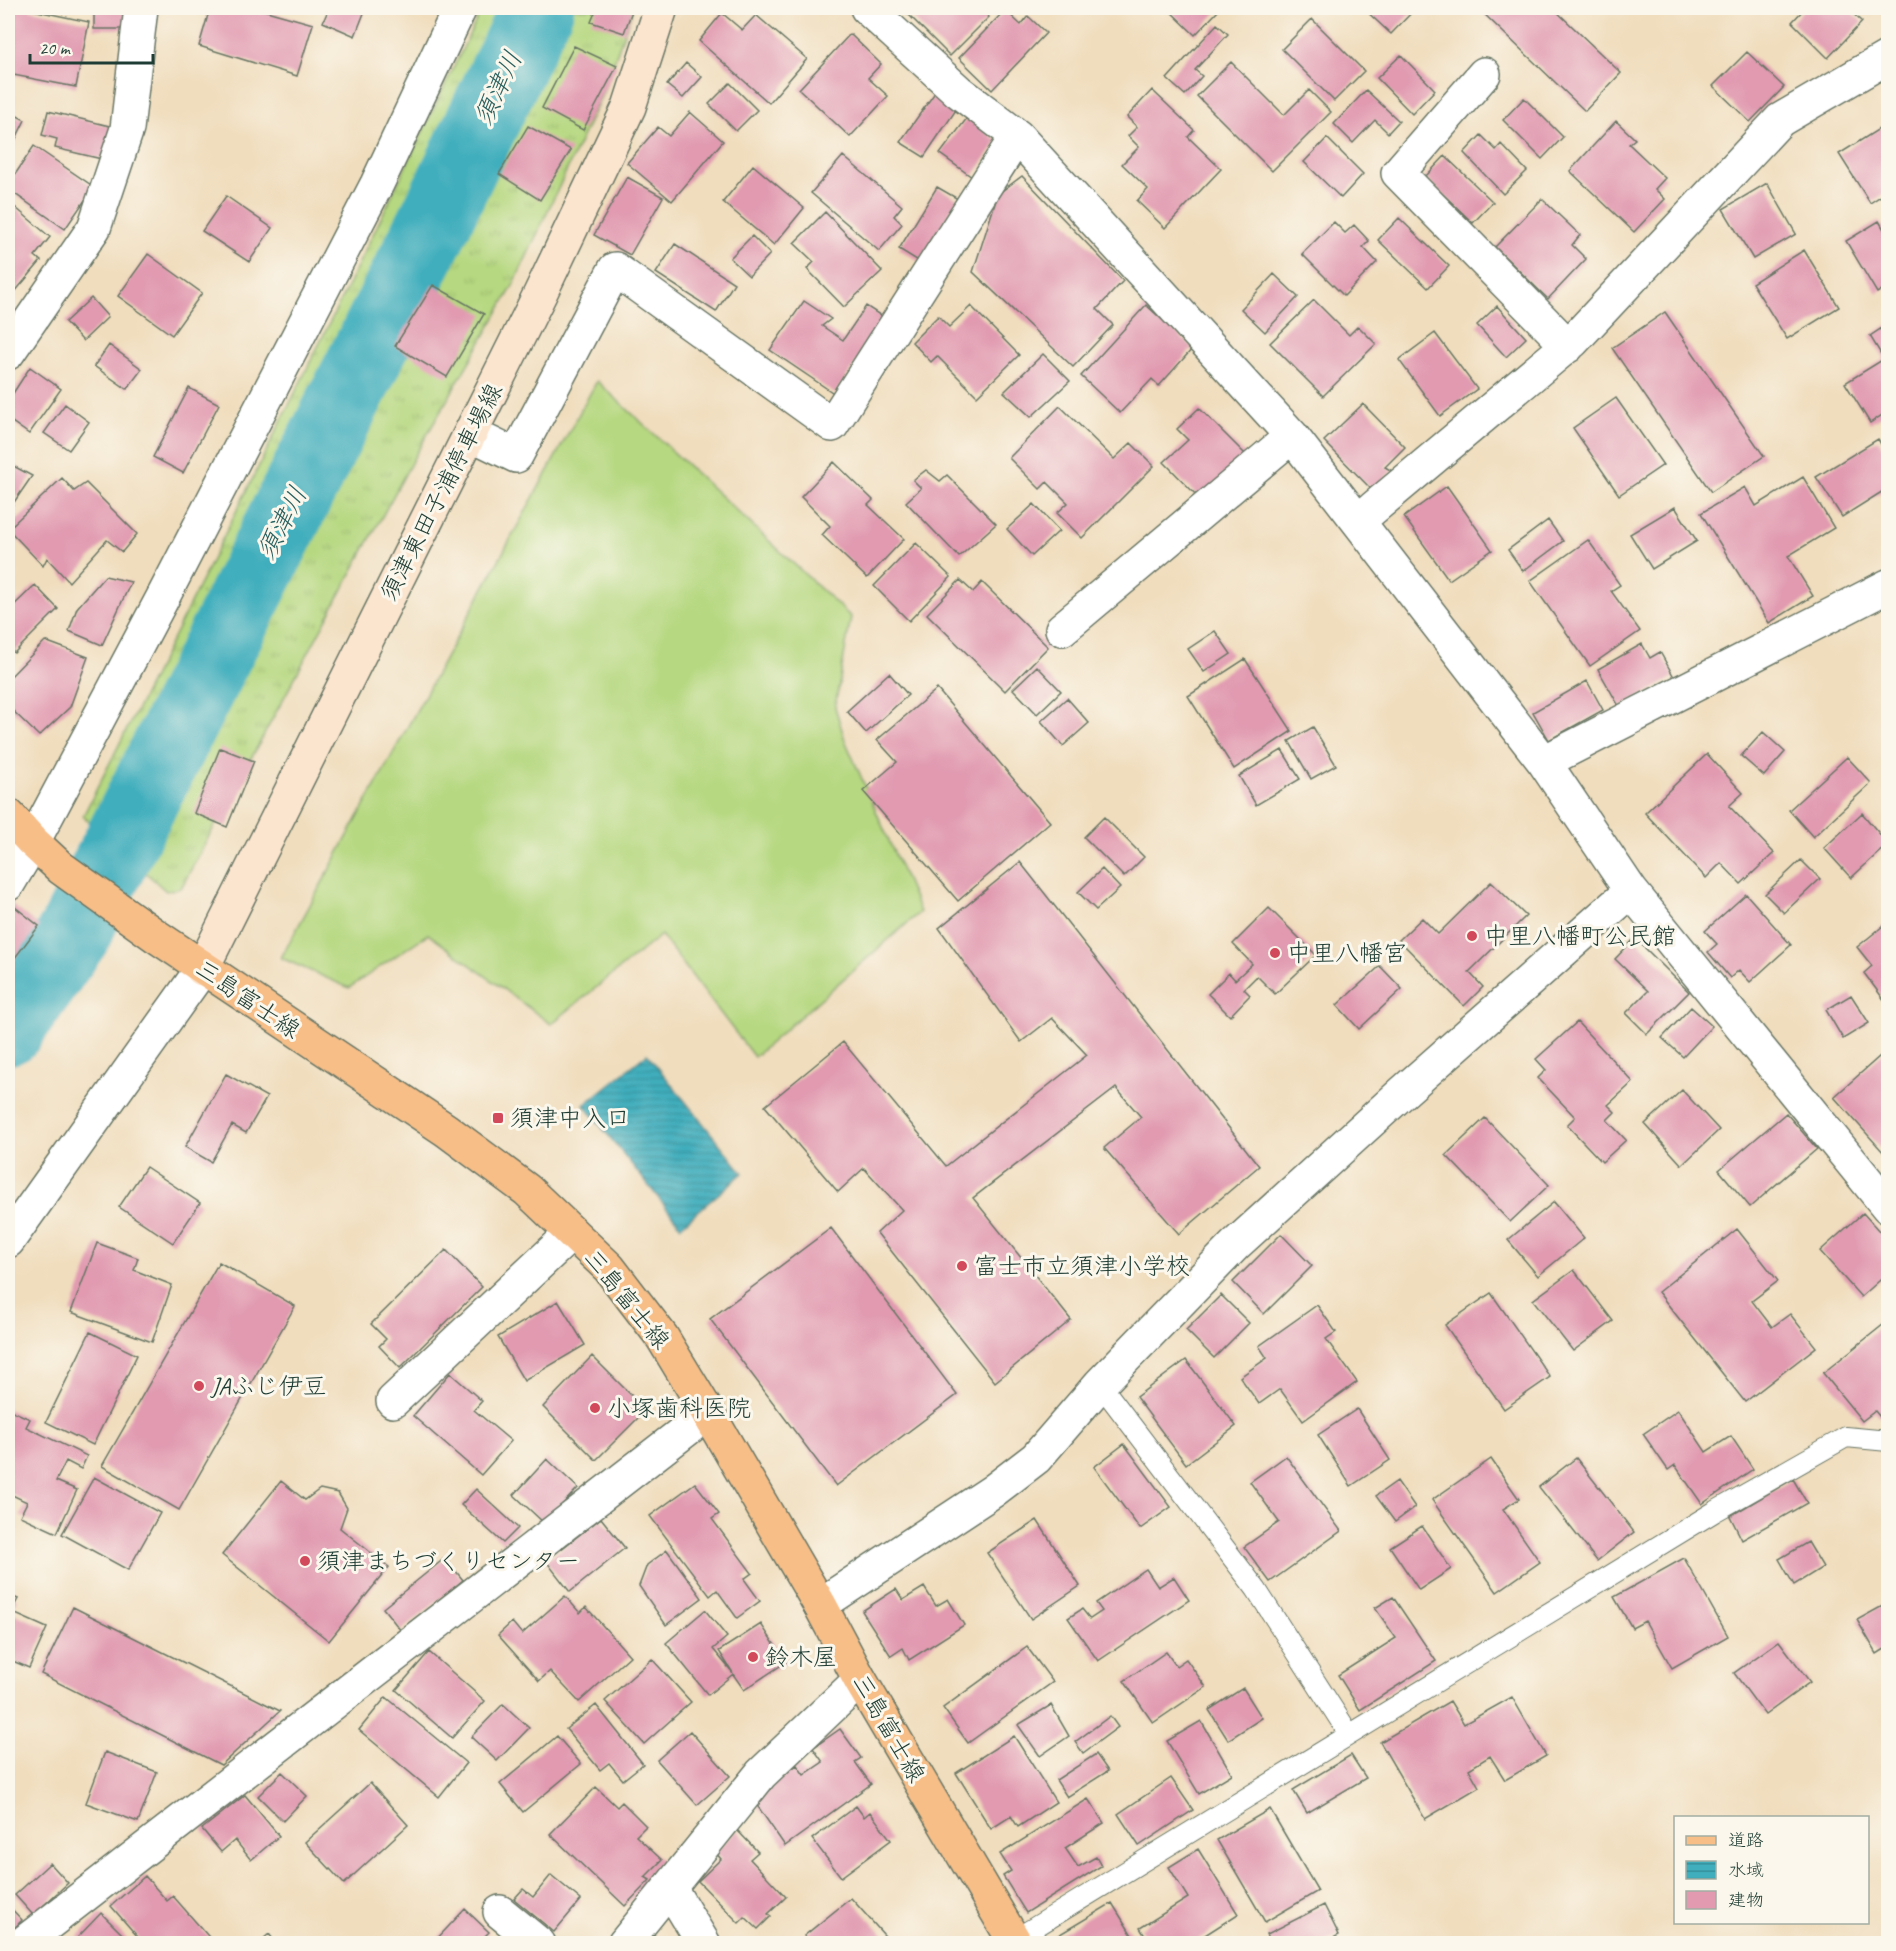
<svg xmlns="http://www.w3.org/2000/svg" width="1896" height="1951" viewBox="0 0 1896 1951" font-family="Caveat,'Klee One',sans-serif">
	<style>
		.grass { fill: url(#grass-tufts); stroke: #6a8a5a; stroke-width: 1.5 }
		.pitch { fill: #b6d880; stroke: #6a8a5a; stroke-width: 1.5 }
		.water { fill: url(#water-rules); stroke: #307678; stroke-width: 1.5 }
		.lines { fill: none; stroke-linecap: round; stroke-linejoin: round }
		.river { stroke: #40aebd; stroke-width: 74 }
		.building { fill: #e19ab0 }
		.service-casing { stroke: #687564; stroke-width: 22 }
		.minor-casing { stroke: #687564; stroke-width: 36 }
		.tertiary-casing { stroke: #687564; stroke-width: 36 }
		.secondary-casing { stroke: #687564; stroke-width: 36 }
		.primary-casing { stroke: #687564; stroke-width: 36 }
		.service { stroke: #fff; stroke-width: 20 }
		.minor { stroke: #fff; stroke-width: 33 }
		.tertiary { stroke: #fff; stroke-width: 33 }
		.secondary { stroke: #fce5cf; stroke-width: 33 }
		.primary { stroke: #f7be88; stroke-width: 33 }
		.poi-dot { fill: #d1495b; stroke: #fbf7ec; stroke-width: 2 }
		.labels { text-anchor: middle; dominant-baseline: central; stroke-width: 6; stroke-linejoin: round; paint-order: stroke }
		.street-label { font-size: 24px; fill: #1f3d34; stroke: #fbf7ec }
		.poi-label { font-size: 24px; fill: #1f3d34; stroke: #fbf7ec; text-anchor: start }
		.water-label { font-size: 26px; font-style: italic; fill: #295f5d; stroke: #fbf7ec }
	</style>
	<defs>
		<pattern id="grass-tufts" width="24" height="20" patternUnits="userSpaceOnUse" patternTransform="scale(1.5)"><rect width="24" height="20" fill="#b6d880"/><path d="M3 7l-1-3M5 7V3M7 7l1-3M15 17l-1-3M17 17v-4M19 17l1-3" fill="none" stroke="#9cba6f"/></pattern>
		<pattern id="water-rules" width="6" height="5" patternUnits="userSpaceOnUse" patternTransform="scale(1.5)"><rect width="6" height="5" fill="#40aebd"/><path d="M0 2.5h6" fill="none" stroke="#358f9a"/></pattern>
	</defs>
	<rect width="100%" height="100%" fill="#fbf7ec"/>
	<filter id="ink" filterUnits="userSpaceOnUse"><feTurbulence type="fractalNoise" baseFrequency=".0167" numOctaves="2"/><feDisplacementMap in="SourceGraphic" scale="12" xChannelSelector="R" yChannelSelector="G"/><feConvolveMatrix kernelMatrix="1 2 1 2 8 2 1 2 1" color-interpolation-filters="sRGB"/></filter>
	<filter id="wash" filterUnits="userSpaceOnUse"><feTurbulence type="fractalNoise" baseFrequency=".008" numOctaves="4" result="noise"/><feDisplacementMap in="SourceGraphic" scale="24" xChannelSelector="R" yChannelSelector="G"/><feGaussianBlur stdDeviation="1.35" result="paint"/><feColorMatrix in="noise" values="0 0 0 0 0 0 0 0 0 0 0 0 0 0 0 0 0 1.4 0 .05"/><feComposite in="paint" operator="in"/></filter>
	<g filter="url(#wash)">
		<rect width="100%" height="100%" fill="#f0ddbd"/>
		<path class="grass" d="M482 8H633L604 90 512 288 417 452 181 888 166 891 83 816C219 548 353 279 482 8Z"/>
		<path class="pitch" d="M597 381 851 617 835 707 845 740 920 912 754 1057 661 935 551 1024 428 934 349 988 281 958Z"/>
		<path class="water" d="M647 1054 743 1173 681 1226 584 1105Z"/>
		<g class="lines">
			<path class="river" d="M8 1028 74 934 436 219 537 8"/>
		</g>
		<g id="blocks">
			<path class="building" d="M8 8H29L28 9 89 22 76 87 8 74Z
				M94 8H128V29H94Z
				M210 8H256L313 24 297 76 199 46Z
				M329 8H366L355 36 323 22Z
				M597 8H633L624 33 591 22Z
				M902 8H980L989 17 950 56Z
				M1167 8H1217L1219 10 1195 35Z
				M1363 8H1416L1391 34Z
				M1478 8H1553L1621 73 1585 111Z
				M1805 8H1847L1862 22 1828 58 1792 22Z
				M1005 10 1021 25 1028 16 1046 33 992 90 959 58Z
				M722 13 742 30 756 15 807 59 769 103 699 41Z
				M1312 19 1364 71 1334 101 1282 49Z
				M1217 24 1228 34 1195 70 1202 76 1185 95 1167 79Z
				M850 34 881 64 868 78 888 96 850 137 799 89Z
				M574 46 617 66 583 130 542 108Z
				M1747 52 1784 87 1750 122 1713 86Z
				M1401 55 1435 90 1412 114 1377 78Z
				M1231 62 1284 115 1309 90 1331 112 1272 171 1197 96Z
				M686 63 702 77 683 98 667 85Z
				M730 83 757 110 736 131 709 104Z
				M1152 90 1194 130 1188 137 1221 169 1165 228 1137 201 1148 189 1122 164 1139 147 1128 136 1137 127 1127 117Z
				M1366 90 1399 121 1388 133 1375 120 1353 143 1334 124Z
				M936 91 958 107 924 157 900 142Z
				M1524 98 1563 137 1542 159 1503 120Z
				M8 111 25 120 8 155Z
				M48 111 114 127 106 160 55 148 57 139 42 135Z
				M690 112 723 141 672 201 627 163 658 127 669 136Z
				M967 118 998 141 972 177 940 154Z
				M1616 121 1635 139 1629 144 1665 178 1655 189 1665 199 1634 232 1570 171Z
				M528 126 571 150 540 200 499 174Z
				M1882 127 1888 138V191L1870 203 1839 154Z
				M1481 135 1496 150 1501 144 1527 171 1503 194 1464 153Z
				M1327 138 1363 174 1341 198 1304 162Z
				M34 146 94 187 65 229 8 189V185Z
				M843 156 902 206 894 216 902 224 879 251 811 193Z
				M1445 156 1493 202 1473 223 1425 177Z
				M753 165 804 208 774 245 723 202Z
				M1022 176 1123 281 1097 309 1113 325 1073 367 973 272 998 194Z
				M627 177 663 197 630 255 594 235Z
				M1767 183 1796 234 1753 259 1723 209Z
				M937 187 958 199 920 262 899 249Z
				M226 196 272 228 249 262 202 231Z
				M1542 199 1580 235 1572 245 1586 259 1548 299 1495 247Z
				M9 202 50 237 35 256 41 261 8 300V204Z
				M825 212 882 271 844 307 807 269 814 262 794 243Z
				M1399 218 1449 266 1428 288 1378 240Z
				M1879 221 1885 231 1888 228V286L1877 293 1846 241Z
				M1334 222 1345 233 1354 225 1369 241 1363 247 1377 262 1344 296 1302 254Z
				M752 236 770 254 749 276 730 258Z
				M675 244 734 283 716 312 656 273Z
				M1804 250 1839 307 1787 339 1752 283Z
				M148 254 202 293 172 335 118 296Z
				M1274 274 1298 297 1265 332 1241 309Z
				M433 285 484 314 447 377 395 346Z
				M91 298 108 317 83 341 65 322Z
				M1314 300 1349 335 1358 326 1376 344 1323 396 1270 343Z
				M804 301 831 319 822 326 843 340 866 306 886 319 835 394 770 350Z
				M1146 305 1193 348 1159 386 1152 379 1120 413 1081 376Z
				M971 306 1019 355 977 396 937 356 931 362 912 342 938 316 949 327Z
				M1497 306 1526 338 1506 357 1477 325Z
				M1665 312 1764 456 1711 492 1612 348Z
				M1888 324V411L1870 423 1845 383 1884 359 1870 336Z
				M1435 333 1477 389 1440 416 1399 360Z
				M109 345 142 369 127 389 94 366Z
				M1043 354 1070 381 1031 417 1004 392Z
				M30 367 61 389 29 434 8 419V401Z
				M189 388 219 404 183 473 153 457Z
				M1616 398 1663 465 1619 495 1573 428Z
				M65 404 89 422 69 450 44 433Z
				M1363 404 1405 447 1385 467 1392 471 1372 490 1324 441Z
				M1060 406 1114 459 1131 443 1154 466 1082 538 1057 513 1068 503 1047 482 1040 489 1009 458Z
				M1199 408 1247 456 1201 500 1164 462 1188 440 1177 429Z
				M1878 439 1888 456V469L1883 473 1888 482V488L1842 517 1816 477Z
				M834 462 873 500 868 505 904 539 867 578 822 535 830 526 801 497Z
				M8 463 32 476 8 511Z
				M926 470 940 481 947 475 996 524 959 557 906 502 921 488 913 480Z
				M1803 477 1834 528 1788 556 1813 596 1769 623 1701 513 1745 487 1756 506Z
				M62 478 74 491 86 483 137 534 122 552 107 540 69 582 47 558 43 566 8 529Z
				M1447 486 1492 550 1449 580 1404 517Z
				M1034 504 1059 531 1032 556 1007 529Z
				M1675 507 1697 541 1652 569 1630 534Z
				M1548 520 1563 541 1523 571 1508 550Z
				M1588 540 1620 585 1611 591 1640 631 1590 666 1530 581Z
				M916 543 951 577 909 621 874 586Z
				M105 576 131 582 102 645 69 631 77 608Z
				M960 580 973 592 982 582 1048 647 1005 691 927 614Z
				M35 585 58 609 14 653 8 647V611Z
				M1215 631 1231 654 1204 672 1188 649Z
				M45 641 88 657 70 707 39 736 8 706V679Z
				M1642 644 1650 658 1660 652 1674 677 1620 708 1598 669Z
				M1245 659 1292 731 1234 769 1188 696Z
				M1037 666 1061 691 1037 714 1013 689Z
				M889 673 908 695 866 733 847 711Z
				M1587 681 1603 710 1549 740 1533 712Z
				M937 689 1050 822 958 901 863 791 897 762 877 740Z
				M1067 698 1089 723 1063 746 1041 721Z
				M1313 727 1336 765 1311 779 1289 741Z
				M1763 732 1785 752 1764 776 1741 756Z
				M220 748 254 761 227 827 194 813Z
				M1282 750 1300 779 1256 805 1239 776Z
				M1707 754 1743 793 1729 806 1774 853 1741 884 1721 863 1706 878 1645 813Z
				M1847 757 1871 783 1813 837 1789 810Z
				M1862 813 1888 844 1851 878 1824 848Z
				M1104 817 1144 857 1124 877 1084 837Z
				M1801 860 1820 879 1784 913 1765 894Z
				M1020 862 1259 1166 1179 1234 1104 1148 1141 1117 1116 1088 973 1198 1071 1320 995 1382 877 1233 902 1210 864 1168 838 1192 765 1106 843 1042 946 1166 1087 1055 1052 1018 1021 1042 939 928Z
				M1102 869 1120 888 1096 910 1078 892Z
				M1491 882 1526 916 1469 972 1483 987 1464 1006 1399 940 1422 918 1438 934Z
				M1746 894 1791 945 1750 982 1739 970 1730 978 1708 952 1717 944 1705 931Z
				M10 903 39 926 8 967V907Z
				M1269 908 1316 955 1275 994 1257 976 1244 989 1250 995 1230 1016 1208 994 1229 973 1235 980 1252 964 1233 944Z
				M1888 922V1005L1864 973 1872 966 1857 947Z
				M1635 938 1689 992 1647 1034 1626 1013 1648 991 1615 959Z
				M1380 966 1402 989 1359 1029 1337 1005Z
				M1851 995 1869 1023 1843 1039 1826 1010Z
				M1691 1007 1712 1026 1683 1057 1662 1038Z
				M1577 1022 1633 1082 1608 1105 1615 1112 1607 1120 1626 1140 1602 1162 1567 1125 1575 1117 1538 1078 1546 1070 1536 1059Z
				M1888 1049V1149L1884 1153 1834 1097Z
				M226 1074 267 1097 246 1133 232 1125 211 1162 185 1147Z
				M1682 1090 1719 1130 1682 1165 1645 1124Z
				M1786 1113 1817 1149 1750 1207 1719 1170Z
				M1485 1118 1549 1185 1510 1222 1446 1155Z
				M146 1167 200 1203 173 1243 119 1207Z
				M1554 1202 1584 1238 1538 1276 1508 1240Z
				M1863 1213 1888 1241V1273L1861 1297 1820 1251Z
				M831 1228 957 1395 836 1486 710 1319Z
				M1737 1229 1778 1281 1752 1301 1772 1327 1790 1314 1816 1347 1745 1402 1658 1292Z
				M1281 1234 1312 1266 1264 1314 1233 1282Z
				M97 1243 138 1258 134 1270 172 1285 152 1342 71 1312Z
				M446 1250 482 1287 400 1368 379 1346 386 1339 371 1324Z
				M219 1262 295 1306 179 1510 102 1466Z
				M1574 1270 1613 1321 1573 1351 1533 1300Z
				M1491 1293 1550 1377 1504 1409 1445 1325Z
				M1221 1295 1249 1323 1214 1358 1186 1330Z
				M558 1301 585 1345 524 1381 498 1337Z
				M1317 1305 1336 1332 1326 1339 1357 1382 1303 1421 1280 1389 1259 1404 1240 1377 1267 1358 1259 1346Z
				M1884 1324 1888 1329V1421L1885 1423 1875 1411 1862 1421 1823 1373Z
				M90 1332 137 1355 93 1445 46 1422Z
				M592 1356 646 1410 596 1460 543 1407Z
				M1186 1360 1236 1426 1186 1464 1136 1397Z
				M450 1373 482 1401 474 1410 511 1441 481 1475 413 1416Z
				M8 1409 30 1419 26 1427 87 1456 81 1469 66 1461 56 1481 77 1490 57 1533 20 1516 27 1502 8 1493Z
				M1357 1409 1390 1460 1351 1486 1318 1435Z
				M1678 1410 1706 1452 1731 1436 1753 1469 1702 1504 1675 1465 1668 1470 1643 1434Z
				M1124 1444 1171 1507 1140 1529 1094 1467Z
				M1286 1456 1341 1531 1270 1582 1244 1547 1279 1522 1250 1482Z
				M1576 1458 1634 1532 1597 1561 1539 1487Z
				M547 1459 578 1488 544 1523 514 1495Z
				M1491 1459 1519 1499 1503 1509 1540 1562 1497 1592 1432 1500Z
				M94 1477 160 1513 128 1570 62 1534Z
				M1793 1479 1807 1503 1742 1540 1730 1516Z
				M281 1481 305 1500 320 1489 338 1493 347 1508 340 1528 389 1567 329 1641 222 1555Z
				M1397 1481 1415 1507 1395 1522 1376 1496Z
				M695 1483 719 1514 712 1519 752 1573 744 1579 760 1601 737 1618 717 1590 710 1596 650 1516Z
				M476 1489 518 1528 503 1543 461 1505Z
				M601 1518 625 1548 570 1592 546 1561Z
				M1037 1520 1080 1586 1031 1619 987 1553Z
				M1422 1526 1451 1569 1419 1590 1390 1547Z
				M1808 1542 1823 1567 1794 1585 1779 1559Z
				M667 1550 702 1598 666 1625 639 1586 647 1565Z
				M445 1558 463 1580 401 1631 383 1608Z
				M1684 1558 1728 1636 1672 1668 1645 1621 1632 1628 1614 1597Z
				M1146 1569 1158 1587 1174 1577 1189 1600 1098 1661 1068 1618 1082 1609 1090 1619 1102 1611 1096 1603Z
				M924 1587 936 1606 948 1599 964 1625 909 1660 903 1648 891 1656 862 1611 896 1589 903 1600Z
				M8 1595 18 1599 11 1612 47 1628 29 1668 8 1659Z
				M565 1596 580 1613 586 1607 630 1656 579 1702 550 1671 539 1681 498 1635 512 1622 522 1634Z
				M1393 1597 1436 1661 1360 1710 1338 1675 1396 1638 1375 1608Z
				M1888 1603V1647L1877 1654 1857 1620Z
				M73 1607 280 1711 221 1765 41 1674Z
				M705 1610 727 1637 713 1649 733 1673 719 1651 761 1624 786 1662 744 1690 733 1674 708 1695 666 1643Z
				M1779 1641 1810 1682 1765 1715 1734 1673Z
				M1027 1647 1053 1682 968 1743 943 1708Z
				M429 1652 485 1701 452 1738 396 1690Z
				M1166 1652 1176 1666 1186 1659 1206 1687 1153 1723 1124 1681Z
				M652 1659 691 1702 644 1744 605 1701Z
				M1243 1688 1262 1718 1228 1740 1209 1710Z
				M386 1697 466 1763 439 1797 359 1730Z
				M1512 1697 1546 1756 1505 1780 1490 1756 1469 1769 1479 1787 1425 1819 1380 1742 1450 1701 1464 1724Z
				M503 1704 529 1728 497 1761 471 1737Z
				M596 1705 643 1764 623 1780 609 1763 600 1770 566 1729Z
				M1051 1705 1069 1736 1040 1756 1018 1725Z
				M1110 1716 1118 1727 1083 1753 1075 1742Z
				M1201 1721 1232 1774 1199 1794 1167 1741Z
				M840 1729 861 1758 855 1762 871 1784 785 1846 752 1798 797 1765 804 1775 823 1762 813 1748Z
				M690 1731 730 1776 697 1805 657 1760Z
				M557 1736 581 1764 523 1812 500 1784Z
				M1014 1736 1056 1802 1018 1827 1011 1816 991 1829 956 1773Z
				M105 1752 157 1772 138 1822 86 1803Z
				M1096 1754 1108 1771 1067 1797 1056 1780Z
				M1351 1755 1366 1778 1307 1813 1293 1790Z
				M282 1772 307 1796 283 1821 258 1796Z
				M1171 1778 1193 1810 1139 1846 1118 1814Z
				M370 1783 408 1825 344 1884 305 1842Z
				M596 1787 617 1807 622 1802 646 1826 636 1836 662 1860 645 1877 650 1880 625 1906 550 1834Z
				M245 1795 279 1836 251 1860 235 1840 221 1852 202 1829Z
				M1088 1799 1104 1823 1065 1848 1078 1867 1096 1857 1101 1866 1026 1913 1003 1876 1011 1871 1000 1854Z
				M856 1806 864 1817 870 1812 891 1840 841 1877 812 1839Z
				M1270 1809 1318 1891 1265 1922 1217 1840Z
				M737 1830 758 1852 750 1859 786 1897 768 1914 771 1916 758 1929 745 1917 739 1923 698 1881 721 1859 715 1852Z
				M1198 1849 1238 1914 1191 1944H1150L1140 1928 1188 1898 1169 1867Z
				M50 1863 68 1883 33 1915 15 1895Z
				M551 1875 581 1900 554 1932 514 1899 523 1889 533 1897Z
				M145 1876 167 1901 173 1896 215 1944H144L111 1906Z
				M851 1898 892 1944H809L804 1936Z
				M1112 1903 1135 1940 1128 1944H1052L1050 1940Z
				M8 1905 22 1920 8 1935Z
				M1324 1905 1339 1935 1322 1944H1272L1267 1934Z
				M465 1909 489 1932 477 1944H432Z
				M101 1913 132 1944H84L78 1937Z
				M269 1934 277 1944H257Z
				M654 1935 664 1944H647Z"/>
		</g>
	</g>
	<g filter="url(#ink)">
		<use href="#blocks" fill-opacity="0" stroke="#687564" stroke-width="1.5"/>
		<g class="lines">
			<g class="service-casing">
				<path id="service" d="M1100 1384 1256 1589 1349 1734
					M1014 1940 1714 1512 1846 1437 1888 1441"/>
			</g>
			<g class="minor-casing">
				<path id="minor" d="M867 8 958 91 1017 136 1292 436 1544 762 1631 891 1888 1207
					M1484 74 1398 173 1568 346
					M8 353 94 228 127 129 141 8
					M471 434 516 456 615 269 832 425 1017 136
					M1358 521 1573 341 1780 120 1888 57
					M1062 629 1292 436
					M1544 762 1888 586
					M8 884 33 842 162 599 377 184 460 8
					M393 1401 572 1233
					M820 1605 993 1491 1036 1458 1100 1384 1235 1245 1402 1093 1631 891
					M670 1888 704 1944
					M500 1912 539 1944
					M22 1944 708 1413
					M624 1944 761 1774 860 1680"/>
			</g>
			<g class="tertiary-casing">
				<path id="tertiary" d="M8 1241 202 969"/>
			</g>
			<g class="secondary-casing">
				<path id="secondary" d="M202 969 540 294 629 107 661 8"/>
			</g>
			<g class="primary-casing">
				<path id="primary" d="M8 815 33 842 61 868 156 936 446 1130 527 1190 609 1268 662 1337 708 1413 820 1605 860 1680 1016 1944"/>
			</g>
			<use href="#service" class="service"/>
			<use href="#minor" class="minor"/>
			<use href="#tertiary" class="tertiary"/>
			<use href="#secondary" class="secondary"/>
			<use href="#primary" class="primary"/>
		</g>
	</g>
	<g class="poi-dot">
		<circle cx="1472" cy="936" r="6"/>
		<circle cx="1275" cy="953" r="6"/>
		<rect x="492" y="1112" width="12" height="12" rx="3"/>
		<circle cx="962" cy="1266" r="6"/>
		<circle cx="199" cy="1386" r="6"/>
		<circle cx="595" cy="1408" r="6"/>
		<circle cx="305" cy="1561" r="6"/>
		<circle cx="753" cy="1657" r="6"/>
	</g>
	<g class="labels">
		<g class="street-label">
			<text transform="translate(441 492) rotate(-63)">須津東田子浦停車場線</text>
			<text transform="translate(248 999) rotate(34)">三島富士線</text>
			<text transform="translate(627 1299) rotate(51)">三島富士線</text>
			<text transform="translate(889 1728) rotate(60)">三島富士線</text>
		</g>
		<g class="poi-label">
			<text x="1484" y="936">中里八幡町公民館</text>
			<text x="1287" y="953">中里八幡宮</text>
			<text x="510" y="1118">須津中入口</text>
			<text x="974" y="1266">富士市立須津小学校</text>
			<text x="211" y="1386">JAふじ伊豆</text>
			<text x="607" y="1408">小塚歯科医院</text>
			<text x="317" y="1561">須津まちづくりセンター</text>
			<text x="765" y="1657">鈴木屋</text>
		</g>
		<g class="water-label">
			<text transform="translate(498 88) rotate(-65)">須津川</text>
			<text transform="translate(282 523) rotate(-63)">須津川</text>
		</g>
	</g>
	<rect width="1896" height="1951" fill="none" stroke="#fbf7ec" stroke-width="30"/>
	<rect x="1674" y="1816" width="195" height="108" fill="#fbf7ec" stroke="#a3ada2" stroke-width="1.5"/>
	<rect x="1686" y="1836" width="30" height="9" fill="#f7be88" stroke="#a3ada2" stroke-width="1.5"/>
	<text x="1728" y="1846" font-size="18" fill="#1f3d34">道路</text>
	<rect x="1686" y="1861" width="30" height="18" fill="url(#water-rules)" stroke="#a3ada2" stroke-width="1.5"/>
	<text x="1728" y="1876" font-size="18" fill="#1f3d34">水域</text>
	<rect x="1686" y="1891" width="30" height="18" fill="#e19ab0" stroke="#a3ada2" stroke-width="1.5"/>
	<text x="1728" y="1906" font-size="18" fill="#1f3d34">建物</text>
	<path d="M30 54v9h123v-9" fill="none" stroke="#1f3d34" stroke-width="3"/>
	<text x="39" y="54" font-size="18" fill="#1f3d34" stroke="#fbf7ec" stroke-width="4.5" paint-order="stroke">20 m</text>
</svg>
